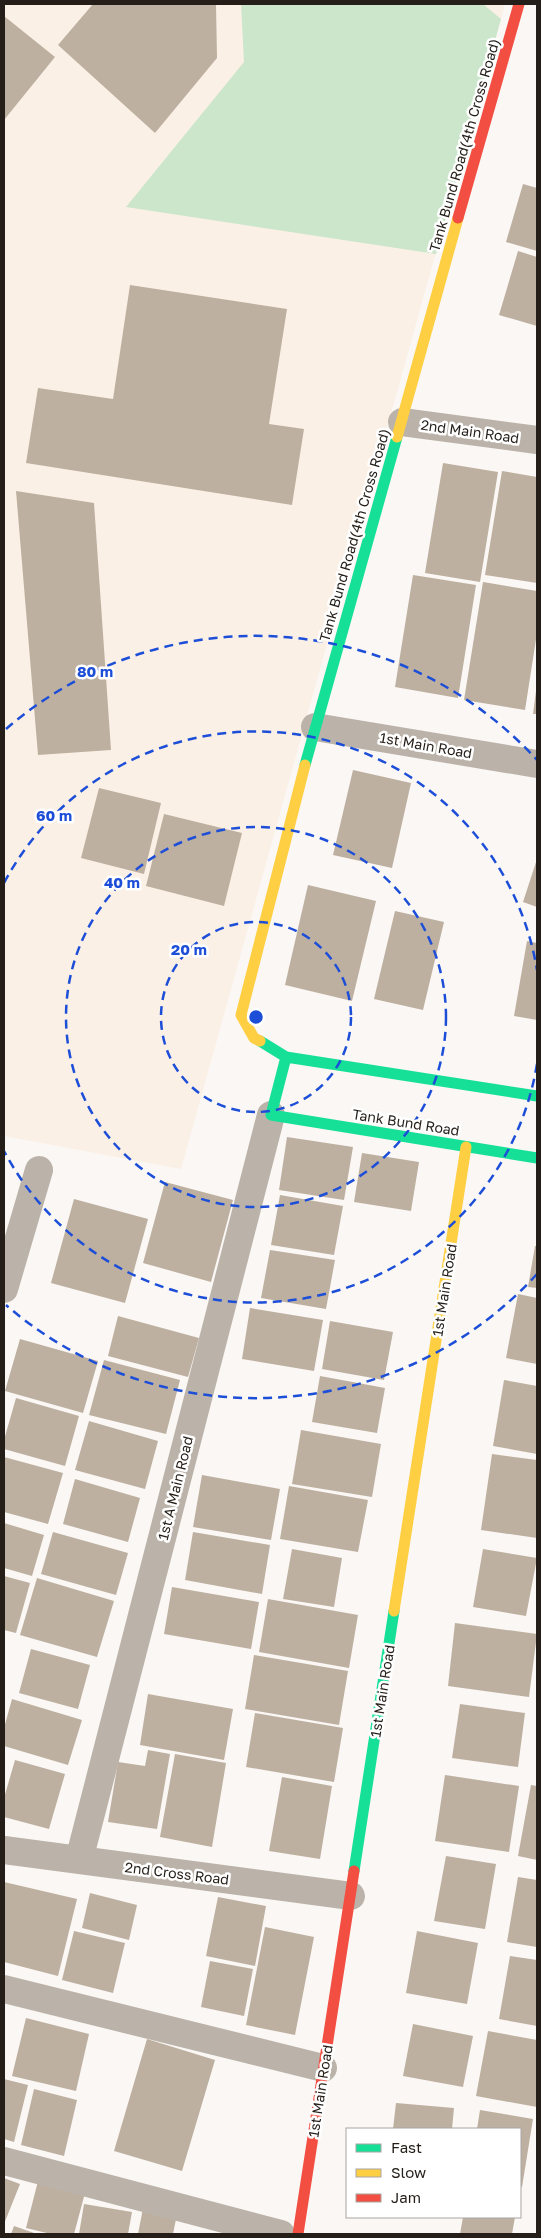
<svg xmlns="http://www.w3.org/2000/svg" width="541" height="2238" viewBox="0 0 541 2238" font-family="'Golos Text',sans-serif">
	<style>
		.commercial { fill: #fbf0e5 }
		.green { fill: #cbe6cb }
		.building { fill: #beb0a0 }
		.lines { fill: none; stroke-linecap: round; stroke-linejoin: round }
		.street { stroke: #bbb3a9; stroke-width: 28 }
		.fast { stroke: #16e098; stroke-width: 11 }
		.slow { stroke: #ffcf43; stroke-width: 11 }
		.jam { stroke: #f24e42; stroke-width: 11 }
		.ring { fill: none; stroke: #1d4ed8; stroke-width: 2.5; stroke-dasharray: 9 6 }
		.labels { text-anchor: middle; dominant-baseline: central; stroke-width: 5; stroke-linejoin: round; paint-order: stroke }
		.street-label { font-size: 14px; fill: #251e18; stroke: #fff }
		.centre { fill: #1d4ed8; stroke: #fff; stroke-width: 2.5 }
		.ring-label { font-size: 15px; text-anchor: middle; font-weight: bold; fill: #1d4ed8; stroke: #fff; stroke-width: 5; stroke-linejoin: round; paint-order: stroke }
	</style>
	<rect width="100%" height="100%" fill="#faf7f4"/>
	<path class="commercial" d="M4 4H505L181 1169 4 1136Z"/>
	<path class="green" d="M241 4H483L501 19 436 254 126 207 244 62Z"/>
	<path class="building" d="M93 4H216L217 58 155 133 58 45Z
		M4 16 55 57 4 120Z
		M523 184 537 188V251L506 242Z
		M518 251 537 257V326L499 315Z
		M130 285 287 309 269 424 304 429 292 505 26 463 38 388 113 399Z
		M443 463 498 472 480 582 425 573Z
		M502 471 537 477V583L485 575Z
		M16 491 94 503 111 750 38 755Z
		M413 575 476 585 458 698 395 687Z
		M483 582 537 591V633L525 710 464 700Z
		M536 691H537V714H533Z
		M353 770 411 783 392 868 333 855Z
		M99 788 161 803 144 874 81 858Z
		M164 814 242 833 224 906 146 886Z
		M537 859V907L523 902Z
		M308 885 376 901 352 1001 285 985Z
		M395 911 444 922 423 1010 374 999Z
		M527 941 537 943V1020L514 1016Z
		M287 1137 353 1147 344 1200 279 1190Z
		M362 1153 419 1162 411 1211 354 1202Z
		M165 1182 233 1200 211 1282 143 1263Z
		M280 1195 343 1206 334 1255 271 1245Z
		M74 1199 148 1219 125 1303 51 1283Z
		M535 1246H537V1288L528 1287Z
		M270 1250 335 1260 326 1309 261 1298Z
		M518 1294 537 1298V1364L506 1358Z
		M250 1308 323 1320 314 1371 242 1359Z
		M118 1316 199 1338 188 1377 108 1356Z
		M330 1321 393 1332 384 1380 322 1369Z
		M20 1339 98 1361 83 1413 5 1391Z
		M104 1360 180 1380 166 1434 89 1415Z
		M320 1376 385 1388 377 1433 312 1422Z
		M504 1380 537 1386V1454L493 1446Z
		M16 1398 79 1416 65 1466 4 1449V1440Z
		M89 1421 158 1441 145 1489 75 1470Z
		M301 1430 381 1444 372 1497 292 1484Z
		M492 1454 537 1460V1538L481 1530Z
		M4 1457 63 1473 48 1524 4 1512Z
		M202 1475 280 1489 271 1540 193 1527Z
		M75 1479 140 1498 128 1542 63 1524Z
		M289 1486 368 1500 358 1552 280 1539Z
		M4 1523 44 1535 32 1576 4 1568Z
		M53 1532 128 1553 116 1595 41 1574Z
		M193 1532 270 1545 262 1594 185 1580Z
		M292 1549 342 1558 334 1607 283 1599Z
		M483 1549 537 1558 526 1616 473 1607Z
		M4 1576 30 1583 16 1633 4 1630Z
		M37 1578 114 1601 97 1657 20 1635Z
		M172 1587 259 1602 251 1649 164 1634Z
		M268 1599 358 1615 349 1668 259 1652Z
		M455 1623 537 1634 529 1697 448 1686Z
		M31 1649 90 1665 78 1709 19 1693Z
		M254 1655 348 1671 339 1725 245 1709Z
		M148 1694 233 1709 224 1760 140 1745Z
		M12 1699 82 1720 68 1765 4 1746V1728Z
		M460 1704 525 1713 518 1767 452 1758Z
		M255 1713 343 1728 334 1782 246 1767Z
		M148 1750 170 1754 157 1829 108 1822 118 1762 145 1766Z
		M175 1754 226 1763 212 1847 160 1837Z
		M15 1760 65 1774 49 1829 4 1817V1798Z
		M445 1775 519 1786 509 1852 435 1841Z
		M282 1777 332 1786 320 1859 269 1851Z
		M531 1785 537 1786V1860L518 1856Z
		M446 1856 496 1864 485 1929 434 1921Z
		M518 1877 537 1880V1947L507 1942Z
		M4 1882 77 1899 58 1976 4 1962Z
		M90 1893 137 1905 129 1940 82 1928Z
		M218 1897 266 1906 255 1966 206 1956Z
		M265 1927 314 1937 295 2035 246 2025Z
		M74 1931 125 1943 113 1993 62 1980Z
		M417 1931 478 1943 467 2004 406 1993Z
		M510 1956 537 1960V2026L499 2019Z
		M210 1961 253 1969 244 2016 201 2007Z
		M26 2018 89 2034 76 2091 12 2076Z
		M413 2024 473 2036 463 2087 403 2076Z
		M488 2031 537 2040V2107L476 2096Z
		M147 2039 215 2060 182 2171 114 2151Z
		M4 2079 28 2085 14 2142 4 2139Z
		M34 2089 77 2100 64 2156 21 2145Z
		M396 2103 454 2108 452 2129H393Z
		M480 2110 533 2119 522 2187 520 2186V2129H477Z
		M4 2178 20 2184 4 2224Z
		M38 2181 85 2193 74 2234H51L26 2228Z
		M144 2203 178 2209 173 2234H138Z
		M84 2204 132 2212 128 2234H79Z
		M463 2217H515L512 2234H460Z
		M14 2226 37 2234H11Z"/>
	<g class="lines">
		<path class="street" d="M402 422 537 440
			M315 727 537 764
			M4 1289 39 1170
			M4 1850 351 1896
			M79 1860 271 1115
			M4 1989 323 2068
			M4 2161 281 2234"/>
		<path class="fast" d="M305 765 397 437
			M260 1041 286 1057 537 1096
			M286 1057 271 1115 537 1158
			M354 1871 394 1611"/>
		<path class="slow" d="M397 437 458 218
			M260 1041 254 1038 241 1015 305 765
			M394 1611 466 1147"/>
		<path class="jam" d="M458 218 519 4
			M298 2234 354 1871"/>
	</g>
	<g class="ring">
		<circle cx="256" cy="1017" r="95"/>
		<circle cx="256" cy="1017" r="190"/>
		<path d="M537 1064A285 285 0 0 1 4 1151M4 883A285 285 0 0 1 537 970"/>
		<path d="M537 1274A381 381 0 0 1 6 1305M6 729A381 381 0 0 1 537 760"/>
	</g>
	<g class="labels">
		<g class="street-label">
			<text transform="translate(464 145) rotate(-74)">Tank Bund Road(4th Cross Road)</text>
			<text transform="translate(470 431) rotate(8)">2nd Main Road</text>
			<text transform="translate(354 535) rotate(-74)">Tank Bund Road(4th Cross Road)</text>
			<text transform="translate(426 745) rotate(10)">1st Main Road</text>
			<text transform="translate(406 1122) rotate(9)">Tank Bund Road</text>
			<text transform="translate(444 1290) rotate(-81)">1st Main Road</text>
			<text transform="translate(175 1488) rotate(-76)">1st A Main Road</text>
			<text transform="translate(382 1691) rotate(-81)">1st Main Road</text>
			<text transform="translate(177 1873) rotate(7)">2nd Cross Road</text>
			<text transform="translate(320 2091) rotate(-81)">1st Main Road</text>
		</g>
	</g>
	<circle cx="256" cy="1017" r="8" class="centre"/>
	<g class="ring-label">
		<text x="95" y="677">80 m</text>
		<text x="54" y="821">60 m</text>
		<text x="122" y="888">40 m</text>
		<text x="189" y="955">20 m</text>
	</g>
	<rect width="541" height="2238" fill="none" stroke="#251e18" stroke-width="10"/>
	<rect x="346" y="2128" width="175" height="90" fill="#ffffff" stroke="#a8a5a3"/>
	<rect x="356" y="2144" width="25" height="8" fill="#16e098" stroke="#a8a5a3"/>
	<text x="391" y="2153" font-size="15" fill="#251e18">Fast</text>
	<rect x="356" y="2169" width="25" height="8" fill="#ffcf43" stroke="#a8a5a3"/>
	<text x="391" y="2178" font-size="15" fill="#251e18">Slow</text>
	<rect x="356" y="2194" width="25" height="8" fill="#f24e42" stroke="#a8a5a3"/>
	<text x="391" y="2203" font-size="15" fill="#251e18">Jam</text>
</svg>
